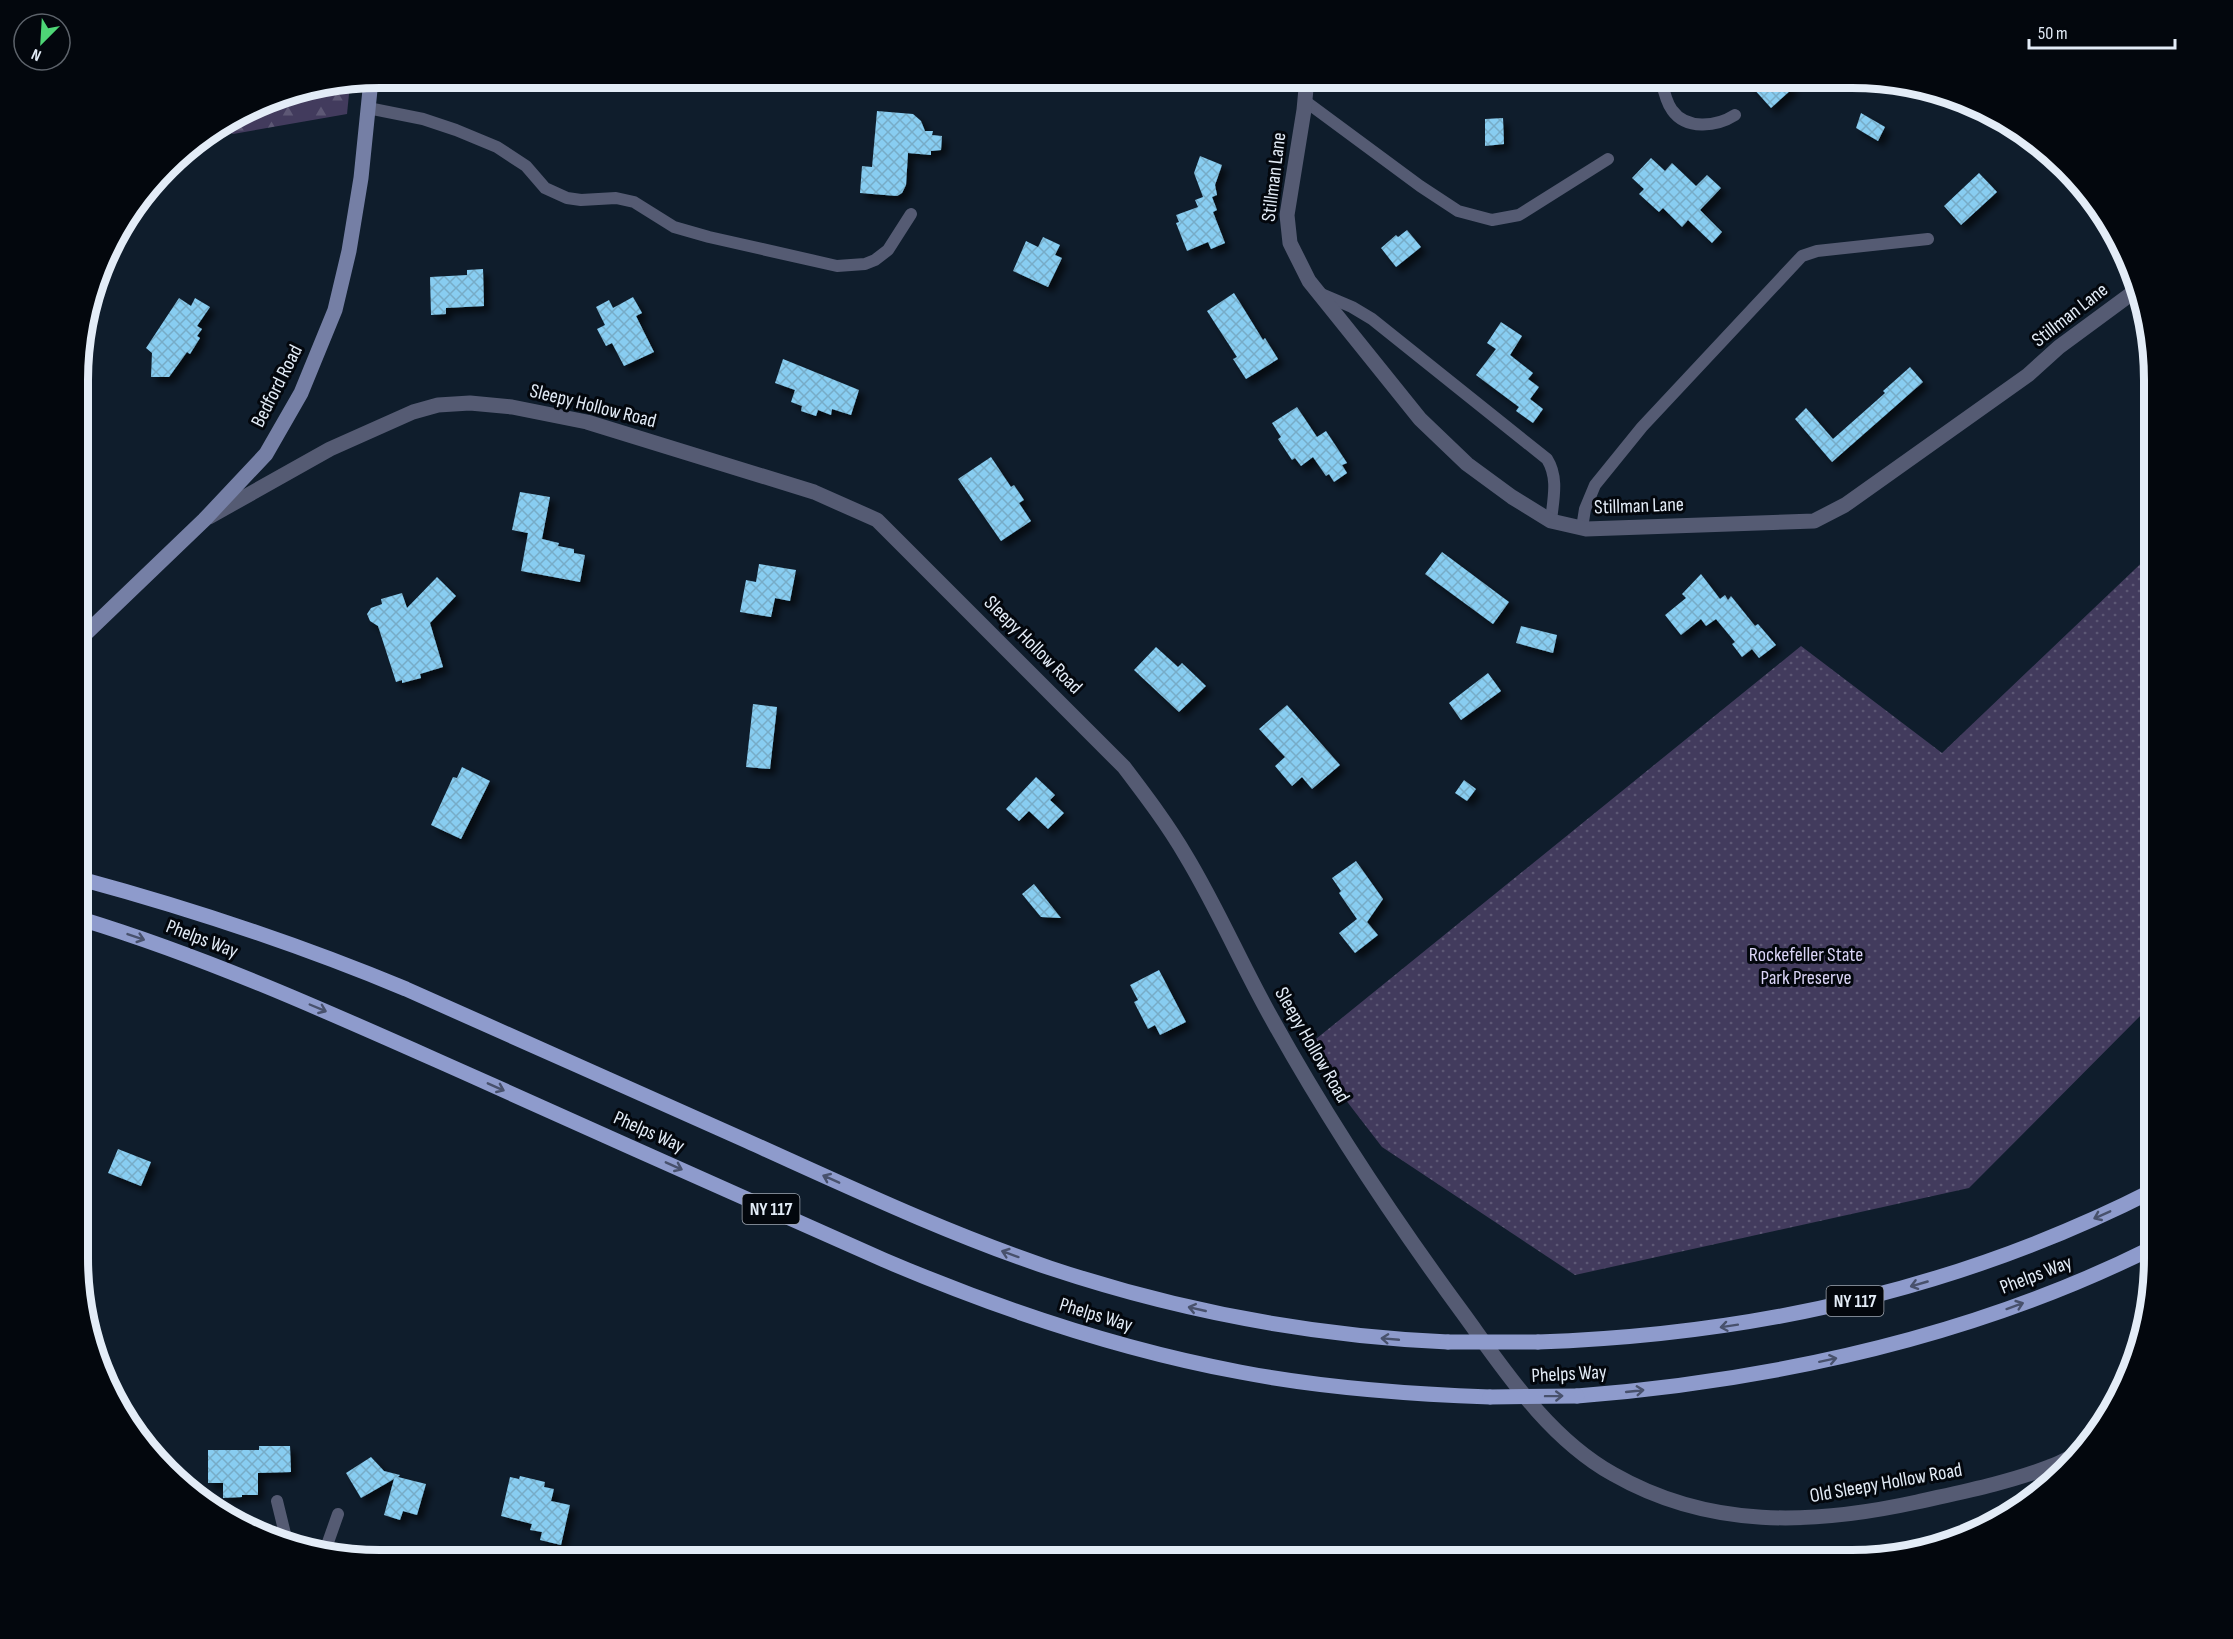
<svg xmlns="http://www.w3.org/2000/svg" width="2233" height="1639" viewBox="0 0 2233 1639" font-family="'Sofia Sans Condensed',sans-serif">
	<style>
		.green { fill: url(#green-dots) }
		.forest { fill: url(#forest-firs) }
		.building { fill: url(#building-cross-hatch); filter: url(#shadow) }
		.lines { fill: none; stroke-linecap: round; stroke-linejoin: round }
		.service { stroke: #555b73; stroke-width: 12 }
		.minor { stroke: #555b73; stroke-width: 15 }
		.tertiary { stroke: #555b73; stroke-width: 15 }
		.secondary { stroke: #757fa5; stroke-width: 15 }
		.primary { stroke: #8e9bcc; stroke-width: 15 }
		.primary-bridge { stroke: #8e9bcc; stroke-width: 15 }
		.oneway { stroke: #48516c }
		.labels { text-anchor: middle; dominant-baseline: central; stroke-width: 6; stroke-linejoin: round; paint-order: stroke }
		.shield { fill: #03070d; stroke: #a0a7b1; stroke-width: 1.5 }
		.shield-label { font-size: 18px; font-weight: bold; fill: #e3ecf7 }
		.street-label { font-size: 20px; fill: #e3ecf7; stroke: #03070d }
		.park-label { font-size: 20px; fill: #dad4f6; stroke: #03070d }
		.rim { fill: none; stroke: #e3ecf7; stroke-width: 8 }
	</style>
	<defs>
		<pattern id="green-dots" width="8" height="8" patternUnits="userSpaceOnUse" patternTransform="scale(1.5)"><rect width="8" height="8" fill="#423b5d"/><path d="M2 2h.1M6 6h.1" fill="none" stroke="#5d5875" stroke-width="1.8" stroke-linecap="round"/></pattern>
		<pattern id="forest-firs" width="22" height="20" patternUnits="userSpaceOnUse" patternTransform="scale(1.5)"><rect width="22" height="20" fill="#423b5d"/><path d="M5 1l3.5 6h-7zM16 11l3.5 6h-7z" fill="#5d5875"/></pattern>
		<pattern id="building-cross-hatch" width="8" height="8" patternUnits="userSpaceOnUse" patternTransform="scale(1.5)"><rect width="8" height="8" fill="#88cdf1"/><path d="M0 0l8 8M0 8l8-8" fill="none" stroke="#77acc7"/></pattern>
		<filter id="shadow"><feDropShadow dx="5.5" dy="5.5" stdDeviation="3" flood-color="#0009"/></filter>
	</defs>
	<rect width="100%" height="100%" fill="#0f1d2c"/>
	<path class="green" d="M2154 551V1002L1969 1188 1575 1275 1382 1147 1335 1086 1311 1043 1801 646 1942 753Z"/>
	<path class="forest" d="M350 84 347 114 233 134 221 128 265 101Z"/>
	<path class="building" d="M1745 79H1785L1793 88 1771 108Z
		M877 111 913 114 921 121 925 131H933L932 135 942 136 941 150 931 151V155L908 153 906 185 902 193 897 196 860 193 862 166 872 167Z
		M1861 113 1885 127 1878 141 1856 128Z
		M1503 118 1504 144 1485 146V119Z
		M1200 156 1222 165 1215 185 1217 195 1212 197 1217 210 1213 212 1225 243 1211 249 1208 242 1187 251 1176 223 1179 222 1176 215 1198 207 1195 200 1203 197 1194 173Z
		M1651 158 1665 171 1672 163 1696 186 1707 175 1721 188 1700 210 1722 232 1712 243 1688 220 1682 227 1663 208 1659 212 1639 194 1644 189 1632 178Z
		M1979 173 1997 192 1961 225 1944 206Z
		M1407 230 1421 247 1396 267 1381 248 1396 235 1398 237Z
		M1043 237 1060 245 1055 255 1062 258 1048 287 1013 271 1026 241 1038 247Z
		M483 269 484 306 446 308V314L431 315 430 277 467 275V270Z
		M1234 293 1263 340 1265 338 1278 359 1246 379 1233 359 1237 357 1207 311Z
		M633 297 642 313 636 316 654 352 624 366 612 343 606 346 597 329 605 325 596 307 609 300 613 308Z
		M179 298 191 306 195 298 210 307 197 326 202 329 197 336 200 338 190 354 187 352 169 377H151L152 353 146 348Z
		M1501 322 1522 336 1510 355 1533 373 1528 379 1539 387 1530 399 1543 409 1533 423 1516 411 1519 407 1476 375 1496 349 1487 343Z
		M783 359 859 390 851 415 832 409 831 415 818 410 816 416 801 411 802 406 791 402 795 390 775 383Z
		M1910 367 1923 382 1832 462 1795 419 1806 408 1833 439 1885 393 1883 391Z
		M1297 407 1317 437 1326 431 1347 463 1342 465 1347 473 1334 482 1329 474 1326 476 1313 457 1301 466 1295 458 1292 460 1278 439 1281 437 1272 423Z
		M991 457 1011 487 1014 485 1024 500 1019 503 1031 521 1001 541 958 479Z
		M520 492 550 497 542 539 559 543 558 546 574 549V553L585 555 580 582 521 571 528 533 512 530Z
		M1442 552 1509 602 1493 624 1425 574Z
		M759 564 796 570 790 601 775 598 771 617 740 612 746 580 756 582Z
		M1701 574 1720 599 1725 595 1728 600 1731 596 1755 626 1758 624 1776 645 1759 658 1752 649 1742 657 1732 644 1735 642 1716 619 1706 626 1701 619 1681 635 1665 615 1686 598 1682 594Z
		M437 577 456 596 430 623 443 667 420 674 421 678 402 683V680L396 682 378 626 370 621 367 614 371 608 382 604 381 599 402 593 407 608Z
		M1521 626 1557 635 1553 653 1516 643Z
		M1156 647 1178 667 1182 663 1206 686 1179 712 1134 670Z
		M1488 673 1501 691 1461 720 1449 703Z
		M753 704 777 707 770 769 746 767Z
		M1287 705 1340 765 1312 789 1302 777 1292 786 1275 766 1285 757 1259 729Z
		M462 767 490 781 461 839 431 825 453 777 457 778Z
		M1036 777 1055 795 1050 800 1064 813 1048 829 1029 811 1019 821 1006 809Z
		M1464 780 1476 789 1467 801 1455 793Z
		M1356 861 1383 899 1367 922 1378 935 1355 953 1339 933 1357 919 1339 893 1341 891 1332 878Z
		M1034 884 1061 918 1041 917 1022 894Z
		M1159 970 1186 1022 1160 1035 1155 1025 1148 1029 1134 1002 1138 1000 1130 985Z
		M118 1149 151 1162 141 1186 108 1173Z
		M259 1446H290L291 1472 258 1473V1495H242V1497L223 1498V1483H208V1450H259Z
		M371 1457 384 1471 400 1475 398 1477 426 1484 417 1515 403 1511 400 1520 384 1515 394 1479 361 1498 346 1473Z
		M520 1476 545 1482 544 1487 554 1489 551 1501 570 1505 561 1545 540 1540 542 1532 530 1530 532 1524 501 1516 510 1477 519 1479Z"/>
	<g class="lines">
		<path class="service" d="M1661 79C1663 88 1666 102 1672 110 1686 130 1716 127 1735 115
			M1305 101 1420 186 1458 211 1492 220 1519 215 1608 159
			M368 108 423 119 456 130 497 147 526 166 545 188 567 198 581 200 616 198 634 202 674 227 709 237 837 266 865 264 875 260 888 250 911 214
			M1319 293 1352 307 1372 319 1547 459C1559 478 1553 500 1551 521
			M1582 528 1585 509 1595 485 1642 427 1802 256 1817 251 1928 239
			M2049 1467 2053 1482
			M277 1501 288 1546
			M326 1553V1548L338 1514"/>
		<path class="minor" d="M1307 78 1304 110 1287 215 1290 243 1309 281 1420 419 1467 464 1512 497 1551 521 1586 529 1814 521 1845 505 2028 375 2059 347 2135 291"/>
		<path class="tertiary" d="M209 517 330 449 413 412 438 405 470 403 512 407 587 422 814 492 877 520 1124 767C1146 796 1168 825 1186 856 1218 909 1242 966 1272 1019 1329 1122 1395 1221 1465 1316 1507 1374 1549 1438 1613 1474 1709 1529 1812 1525 1917 1502 1961 1492 2007 1483 2049 1467 2062 1463 2074 1455 2086 1449"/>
		<path class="secondary" d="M81 638 204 520 266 454 301 393 335 310 349 251 361 178 371 80"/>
		<path class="primary" d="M81 879C192 909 300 945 406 989 520 1040 633 1090 747 1141 847 1186 946 1233 1050 1268 1179 1311 1312 1336 1448 1342
			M81 919C212 959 337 1016 463 1072 603 1135 744 1198 884 1260 999 1309 1117 1349 1240 1372 1323 1388 1406 1394 1490 1397
			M1538 1342C1755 1335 1960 1289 2154 1190
			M1577 1396C1777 1380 1974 1337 2154 1247"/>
		<path class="primary-bridge" d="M1448 1342H1538
			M1490 1397 1577 1396"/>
	</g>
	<defs><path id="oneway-shaft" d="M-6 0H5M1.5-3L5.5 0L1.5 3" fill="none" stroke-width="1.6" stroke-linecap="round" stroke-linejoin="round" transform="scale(1.5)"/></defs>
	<g class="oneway">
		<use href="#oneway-shaft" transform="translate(136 937) rotate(19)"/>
		<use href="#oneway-shaft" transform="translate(318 1008) rotate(23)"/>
		<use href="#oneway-shaft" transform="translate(496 1087) rotate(24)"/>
		<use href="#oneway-shaft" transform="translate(674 1166) rotate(24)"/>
		<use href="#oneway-shaft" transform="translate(831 1179) rotate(-156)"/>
		<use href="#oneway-shaft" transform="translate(2102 1215) rotate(156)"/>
		<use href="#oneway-shaft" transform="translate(1010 1254) rotate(-160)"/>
		<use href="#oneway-shaft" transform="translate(1919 1284) rotate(164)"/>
		<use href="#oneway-shaft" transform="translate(2015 1306) rotate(-20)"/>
		<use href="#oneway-shaft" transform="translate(1197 1309) rotate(-167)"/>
		<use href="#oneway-shaft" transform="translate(1729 1326) rotate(171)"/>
		<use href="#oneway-shaft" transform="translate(1390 1339) rotate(-175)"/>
		<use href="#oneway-shaft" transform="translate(1828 1360) rotate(-12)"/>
		<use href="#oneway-shaft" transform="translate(1635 1391) rotate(-6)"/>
		<use href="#oneway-shaft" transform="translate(1554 1396) rotate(-1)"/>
	</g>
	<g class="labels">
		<g class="shield">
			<rect x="742.5" y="1194" width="57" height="30" rx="4.5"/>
			<rect x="1826.5" y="1286" width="57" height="30" rx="4.5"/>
		</g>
		<g class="shield-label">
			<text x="771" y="1209">NY 117</text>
			<text x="1855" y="1301">NY 117</text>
		</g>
		<g class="street-label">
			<text transform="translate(1274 177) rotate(-83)">Stillman Lane</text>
			<text transform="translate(2070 315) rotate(-38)">Stillman Lane</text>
			<text transform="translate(277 386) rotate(-63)">Bedford Road</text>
			<text transform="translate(593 406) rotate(14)">Sleepy Hollow Road</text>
			<text transform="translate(1639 506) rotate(-2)">Stillman Lane</text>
			<text transform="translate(1033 645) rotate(45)">Sleepy Hollow Road</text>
			<text transform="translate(202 939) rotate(21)">Phelps Way</text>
			<text transform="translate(1312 1045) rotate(60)">Sleepy Hollow Road</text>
			<text transform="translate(649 1132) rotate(24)">Phelps Way</text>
			<text transform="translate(2036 1275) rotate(-21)">Phelps Way</text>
			<text transform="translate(1096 1315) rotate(17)">Phelps Way</text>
			<text transform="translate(1569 1374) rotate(-3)">Phelps Way</text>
			<text transform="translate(1886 1483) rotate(-10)">Old Sleepy Hollow Road</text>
		</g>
		<g class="park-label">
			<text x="1806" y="955">Rockefeller State<tspan x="1806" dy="23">Park Preserve</tspan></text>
		</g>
	</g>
	<path d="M0 0H2233V1639H0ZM380 88H1852A292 292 0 0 1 2144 380V1258A292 292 0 0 1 1852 1550H380A292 292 0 0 1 88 1258V380A292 292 0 0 1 380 88Z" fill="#03070d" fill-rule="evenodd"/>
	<path class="rim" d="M380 88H1852A292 292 0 0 1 2144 380V1258A292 292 0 0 1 1852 1550H380A292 292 0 0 1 88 1258V380A292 292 0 0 1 380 88Z"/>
	<g transform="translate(42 42) rotate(204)"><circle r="28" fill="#03070d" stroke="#5d636b" stroke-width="1.5"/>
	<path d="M0-4.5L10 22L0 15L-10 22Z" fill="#4ed676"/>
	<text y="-9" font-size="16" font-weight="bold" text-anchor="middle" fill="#e3ecf7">N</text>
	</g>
	<path d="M2029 39v9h146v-9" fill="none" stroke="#e3ecf7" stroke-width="3"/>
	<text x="2038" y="39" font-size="18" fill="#e3ecf7" stroke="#03070d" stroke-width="4.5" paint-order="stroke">50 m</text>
</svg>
